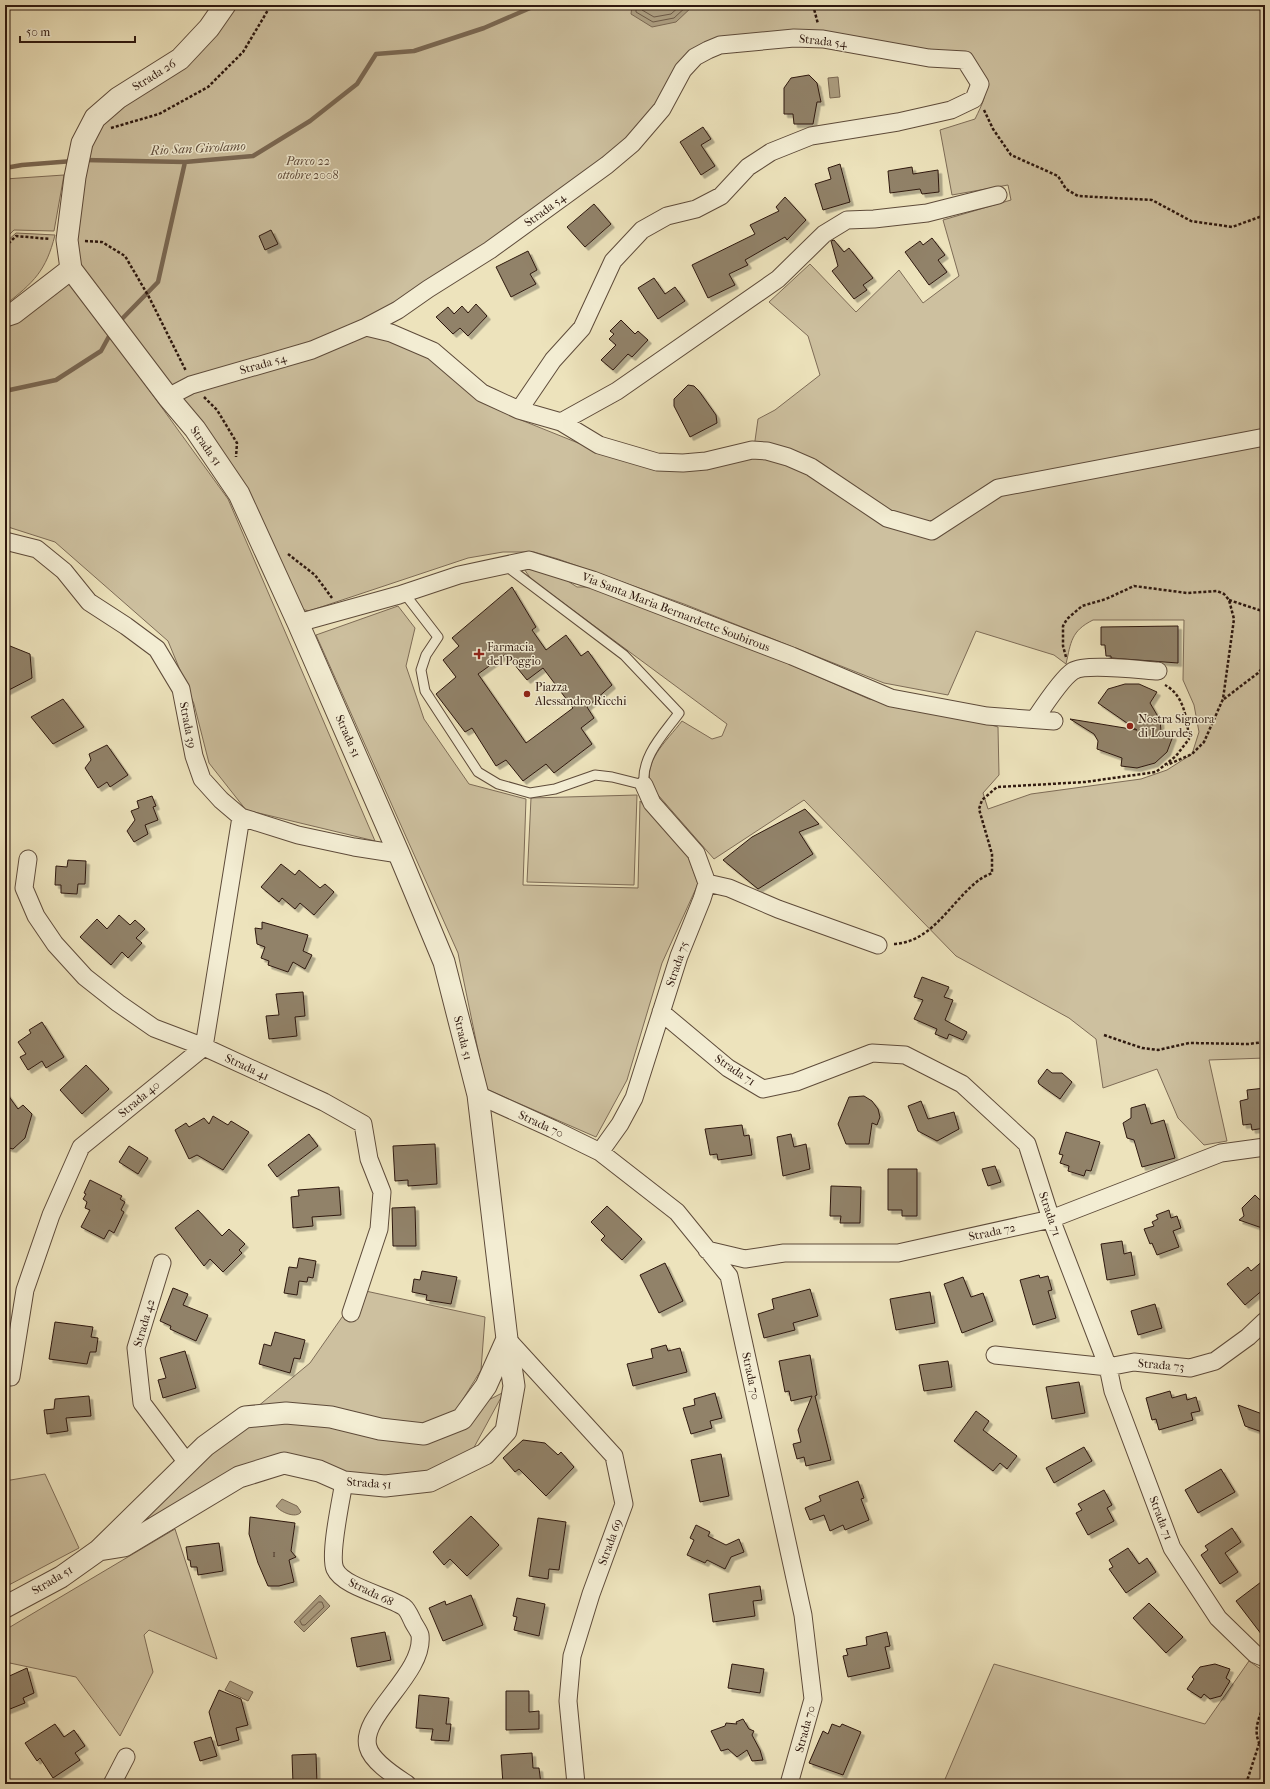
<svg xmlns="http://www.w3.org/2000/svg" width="1270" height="1789" viewBox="0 0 1270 1789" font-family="'IM FELL French Canon',serif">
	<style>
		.green { fill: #cdc09f; stroke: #7e6c57 }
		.water { fill: #ac9e81; stroke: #7a6853 }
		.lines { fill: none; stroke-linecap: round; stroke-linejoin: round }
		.shore { stroke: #6d5b48; stroke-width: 1 }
		.stream { stroke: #7a6853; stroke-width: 4.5 }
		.building { fill: #918269; stroke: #2e180f; fill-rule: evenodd; filter: url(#shadow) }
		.service-casing { stroke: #5e4b3a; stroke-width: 11 }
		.minor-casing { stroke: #5e4b3a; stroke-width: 19 }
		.tertiary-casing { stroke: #5e4b3a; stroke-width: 23 }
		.path { stroke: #2e180f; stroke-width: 2.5; stroke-dasharray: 3 2; stroke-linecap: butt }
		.service { stroke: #f3edd3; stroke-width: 9 }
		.minor { stroke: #f3edd3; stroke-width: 17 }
		.tertiary { stroke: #f3edd3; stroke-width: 21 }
		.poi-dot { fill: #8f2418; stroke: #f3edd3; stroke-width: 1.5 }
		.labels { text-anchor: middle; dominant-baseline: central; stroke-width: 3; stroke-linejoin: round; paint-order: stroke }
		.number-label { font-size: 10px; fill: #473226 }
		.street-label { font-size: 12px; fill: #2e180f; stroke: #f3edd3 }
		.park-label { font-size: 12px; font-style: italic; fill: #5e4a3a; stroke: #f3edd3 }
		.poi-label { font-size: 12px; fill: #2e180f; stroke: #f3edd3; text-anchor: start }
		.water-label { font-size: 13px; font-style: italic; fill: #604e3d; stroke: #f3edd3 }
	</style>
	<defs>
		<filter id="shadow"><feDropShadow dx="3.5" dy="3.5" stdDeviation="0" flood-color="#0004"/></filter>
	</defs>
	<rect width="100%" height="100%" fill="#ede3bc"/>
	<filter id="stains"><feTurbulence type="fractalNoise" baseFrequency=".005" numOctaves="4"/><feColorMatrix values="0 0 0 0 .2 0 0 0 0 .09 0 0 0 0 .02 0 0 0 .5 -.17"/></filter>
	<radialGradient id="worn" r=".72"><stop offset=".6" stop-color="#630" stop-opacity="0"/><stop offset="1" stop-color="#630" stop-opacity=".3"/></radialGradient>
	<path class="green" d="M230 5H1265V1058L1209 1060 1227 1141 1204 1145 1178 1118 1157 1069 1103 1088 1096 1039 1069 1018 956 956 804 800 714 859 652 788C641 762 667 741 682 721L712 739 722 736 727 724 531 579 522 566 563 578 577 587H589L764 653 869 699 974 720 998 727 999 775 983 793 988 809 1031 794 1141 779 1167 770 1192 754 1199 732 1194 705 1183 680 1184 620H1093C1071 631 1071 642 1066 664L1054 655 976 631 948 695 884 683 684 604 558 559 534 552H503L468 558 309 611 301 609 178 399 219 382 361 334 384 337 420 352 469 390 521 420 593 449 632 462 753 455 758 419 775 410 820 375 808 336 769 302 810 264 856 312 899 270 923 303 959 276 943 220 1011 200 1008 185 952 195 940 130 975 119C990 89 989 86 969 59L828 35 720 39 627 139 548 201 362 327 167 393 76 265 75 207 98 121Z
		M64 175 54 231 14 230 5 239V179Z
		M16 233 55 235C46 271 34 282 5 305V243Z
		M71 282 228 499 375 841 246 810 209 763 194 704 168 641 55 542 5 526V326L19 320Z
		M398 606 415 628 406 666 424 719 469 784 526 799 523 885 638 888 640 801 688 856 698 884 662 963 627 1080 596 1137 486 1089 458 953 316 635Z
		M637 795 634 885 527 882 531 798Z
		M361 1290 485 1317 481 1370 450 1420 504 1392 465 1464 371 1485 284 1463 99 1550 245 1417 310 1363Z
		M45 1474 79 1548 5 1587V1481Z
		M175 1529 217 1659 149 1630 144 1635 153 1672 120 1736 76 1677 5 1662V1630Z
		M1249 1661 1265 1672V1784H943L994 1664 1205 1724Z"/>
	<path class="water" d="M632 5H694L676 22 652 27 631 14Z
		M838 77 840 97 830 98 828 78Z
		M282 1499 297 1506 301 1512C296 1519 280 1512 276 1506Z
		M320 1595 330 1606 304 1632 294 1622Z
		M230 1681 253 1692 248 1701 225 1690Z"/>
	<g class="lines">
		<path class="shore" d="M636 5V12L653 22 674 18 688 5
			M641 5 642 10 654 17 671 14 681 5
			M319 1602H322L324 1607 305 1625H302L300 1621Z"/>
		<path class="stream" d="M84 160 185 162 253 156 310 121 357 84 376 54 414 51 484 28 537 5
			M5 168 22 165 73 161
			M119 322 158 282 185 162
			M5 391 56 380 101 351 112 331"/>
	</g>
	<path class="building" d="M809 75 817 83 821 102H817L813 124H794L793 114H784V88L791 78Z
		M703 127 711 139 701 145 715 166 701 175 680 142Z
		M840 164 850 202 823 210 815 184 831 179 828 168Z
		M912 167 913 174 938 170 939 192 922 194 920 189 890 193 888 171Z
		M785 197 806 220 787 240 785 237 745 260 748 265 729 274 735 285 708 298 692 265 755 234 750 225 779 211 776 207Z
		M594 204 611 224 585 247 567 227Z
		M271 230 278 244 265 250 259 236Z
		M932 238 945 255 938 260 947 272 929 285 905 252 920 241 923 245Z
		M834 240 844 252 849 248 873 278 863 285 867 290 854 299 832 271 838 266 831 241Z
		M528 251 537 270 530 274 536 284 511 297 496 267Z
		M654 278 665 294 675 287 685 301 658 319 638 288Z
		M476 304 487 316 468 336 460 328 453 334 436 317 448 307 454 314 462 306 468 313Z
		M621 320 635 334 638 331 648 340 632 357 628 354 613 370 601 360 616 345 609 339 614 334 610 331Z
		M688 385 694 386 699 391 716 415 717 423 690 437 674 406V399Z
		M512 587 536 627 532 630 546 650 566 635 581 656 588 651 612 685 587 707 594 718 581 728 592 744 554 773 546 764 523 781 506 760 496 766 472 728 465 732 436 694 456 677 443 660 459 646 452 638ZM506 654 527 680 543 668 573 708 526 743 478 674Z
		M1178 626V663L1111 658V656H1106L1105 645H1101V627Z
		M5 644 30 654 32 678 5 692Z
		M1125 684H1139L1157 692 1150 703 1160 720 1161 731 1173 736 1167 752 1155 763 1137 768 1121 766 1122 758 1097 749 1098 741 1094 734 1070 719 1137 730 1098 703 1108 689Z
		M63 699 84 727 53 744 31 717Z
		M107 745 128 775 110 787 107 782 98 788 85 768 91 760 89 754Z
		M152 796 156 806 153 807 158 820 145 825 148 834 134 842 127 831 135 820 131 811 139 808 137 801Z
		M805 809 819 824 799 832 813 854 758 889 723 860 752 837Z
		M68 860 86 861 85 884H78L77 894 61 893V885H55L56 866 67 867Z
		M281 864 295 875 299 870 320 888 325 884 334 892 314 915 300 903 295 909 282 898 279 902 261 887Z
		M119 915 130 925 135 920 145 929 136 938 142 943 128 958 122 952 111 965 80 937 97 919 107 929Z
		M262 922 308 935 303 951 312 955 305 969 293 962 288 972 268 965 269 961 261 958 265 947 257 944 255 928 262 929Z
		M922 977 949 987 944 997 953 1000 945 1020 967 1032 963 1040 949 1034 947 1039 935 1034 937 1029 914 1019 923 1000 914 997Z
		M303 992 305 1016 295 1017 297 1036 269 1039 266 1016 279 1015 276 994Z
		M42 1022 64 1057 46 1068 42 1061 28 1070 20 1057 26 1054 18 1042 31 1033 29 1030Z
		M86 1065 109 1089 82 1114 60 1090Z
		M1047 1069 1052 1073H1062L1072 1082 1060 1099 1039 1084 1038 1081Z
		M1265 1088V1128L1252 1130 1251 1124 1243 1125 1240 1101 1248 1099 1247 1090Z
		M5 1091 18 1109 23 1105 32 1114 25 1138 13 1149 5 1147Z
		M864 1096 872 1101 878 1109 880 1117 877 1125 872 1123 869 1144H846L838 1124 849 1097Z
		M921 1101 928 1119 954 1112 959 1129 937 1141 918 1131 908 1106Z
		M1145 1104 1151 1124 1164 1120 1175 1158 1142 1167 1134 1140 1127 1138 1123 1123 1131 1118V1108Z
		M213 1116 228 1125 231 1121 249 1132 223 1170 197 1155 189 1159 175 1130 186 1123 189 1127 204 1118 209 1124Z
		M742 1125 744 1136 749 1135 752 1155 718 1160 717 1154 710 1155 705 1129Z
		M1066 1132 1100 1142 1091 1171 1086 1170 1084 1176 1068 1171 1069 1166 1060 1163 1063 1155 1059 1154Z
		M309 1134 318 1146 277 1177 268 1165Z
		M791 1134 794 1147 806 1144 810 1169 783 1176 777 1137Z
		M435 1144 437 1184 408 1186V1180L395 1181 393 1146Z
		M129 1146 148 1158 138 1174 119 1162Z
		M995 1166 1001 1182 988 1186 982 1169Z
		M888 1169H917V1216H902V1210H888Z
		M90 1180 122 1196 120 1199 125 1202 121 1210 124 1212 114 1233 109 1230 104 1239 81 1227 90 1210 85 1208 87 1202 83 1199 86 1194 84 1193Z
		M831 1186 861 1187 860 1223H840L841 1216H830Z
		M339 1187 341 1215 312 1217 313 1226 293 1228 291 1197 299 1196 298 1190Z
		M1255 1195 1265 1205V1229L1239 1220 1244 1216 1242 1208Z
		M607 1206 642 1239 622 1260 601 1240 605 1236 591 1222Z
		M415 1207 416 1246H393L392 1208Z
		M198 1210 222 1236 229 1229 245 1244 239 1250 242 1253 223 1272 210 1259 204 1266 175 1228Z
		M1169 1210 1171 1218 1177 1216 1181 1228 1173 1231 1179 1247 1157 1255 1152 1243 1150 1244 1144 1229 1154 1226 1152 1222 1158 1219 1156 1215Z
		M1122 1241 1124 1254 1131 1252 1135 1275 1107 1280 1101 1244Z
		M299 1258 316 1261 313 1278 308 1277 307 1282 299 1281 297 1295 284 1293 289 1267 297 1268Z
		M1265 1259V1288L1245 1305 1227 1284 1248 1267 1251 1271Z
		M665 1263 683 1301 659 1313 640 1275Z
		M422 1271 457 1277 451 1304 426 1300 427 1295 412 1292 414 1279 420 1280Z
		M1039 1275 1040 1278 1048 1276 1052 1290 1048 1291 1056 1318 1033 1325 1020 1280Z
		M963 1277 971 1297 983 1293 993 1321 962 1333 944 1284Z
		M173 1288 188 1294 183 1305 208 1315 196 1341 170 1329 171 1326 160 1321Z
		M810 1289 818 1316 793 1323 795 1330 764 1338 758 1314 774 1309 772 1299Z
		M930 1292 935 1323 896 1330 890 1299Z
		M1155 1304 1162 1328 1138 1335 1131 1311Z
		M55 1322 93 1327 91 1337 98 1338 96 1352H90L87 1364 49 1359Z
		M275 1332 305 1340 300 1359 294 1358 290 1373 259 1364 264 1344 271 1346Z
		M666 1345 668 1351 680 1348 687 1372 633 1386 627 1364 653 1358 651 1349Z
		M185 1351 196 1388 163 1398 158 1380 166 1378 160 1358Z
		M810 1355 817 1395 815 1396 831 1460 806 1466 804 1457 797 1459 793 1444 801 1442 798 1430 812 1396 791 1401 789 1391 785 1392 779 1361Z
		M948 1361 952 1387 924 1391 919 1365Z
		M1079 1382 1085 1413 1052 1419 1046 1387Z
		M1170 1391 1172 1398 1186 1394 1187 1400 1196 1397 1200 1411 1191 1413 1193 1420 1159 1430 1156 1419 1152 1420 1146 1398Z
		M715 1393 722 1418 710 1421 712 1428 691 1434 683 1408 695 1405 694 1399Z
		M89 1396 91 1416 66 1418 68 1431 47 1434 44 1410 54 1409 55 1399Z
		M1238 1405 1265 1415V1433L1245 1426Z
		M976 1411 989 1421 983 1430 1017 1456 1007 1469 1000 1463 993 1471 954 1441Z
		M523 1440 545 1443 558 1455 561 1452 574 1467 546 1496 519 1469 515 1472 503 1458Z
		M1084 1447 1092 1461 1054 1483 1046 1468Z
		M721 1454 729 1496 700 1502 691 1460Z
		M1221 1469 1235 1492 1198 1513 1185 1490Z
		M858 1481 864 1498 861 1499 869 1520 845 1530 843 1525 830 1531 824 1515 810 1520 805 1508 821 1501 819 1496Z
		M1104 1490 1112 1505 1107 1508 1114 1521 1088 1535 1076 1513 1082 1510 1078 1504Z
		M471 1516 499 1545 467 1576 450 1559 444 1565 433 1552Z
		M250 1517 295 1523 291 1551 296 1557 289 1560 294 1582 279 1586H268L258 1563 249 1534Z
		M538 1518 566 1522 559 1570 549 1569 548 1579 529 1576Z
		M696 1525 710 1532 708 1536 726 1545 739 1539 744 1552 731 1557 725 1569 707 1560 705 1563 687 1555 694 1540 690 1538Z
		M1232 1528 1241 1542 1225 1553 1238 1572 1220 1584 1201 1555 1208 1550 1205 1546Z
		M219 1543 223 1571 198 1575 197 1567H191L190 1560H188L186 1547Z
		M1128 1548 1139 1564 1147 1558 1156 1572 1126 1593 1109 1569 1113 1567 1109 1560Z
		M1265 1579V1639L1236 1601Z
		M760 1586 762 1600 753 1601 755 1616 713 1622 709 1594Z
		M471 1595 483 1625 443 1641 429 1608 445 1601 446 1605Z
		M517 1598 545 1604 539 1636 514 1630 517 1617 513 1616Z
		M1149 1603 1183 1637 1166 1653 1133 1618Z
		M385 1632 391 1660 357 1667 351 1638Z
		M887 1632 890 1646 885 1647 890 1668 848 1677 843 1656 848 1655 846 1649 867 1645 866 1637Z
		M732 1664 764 1669 760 1693 728 1688Z
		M1215 1664 1230 1669 1226 1678 1230 1681 1221 1696 1210 1699 1204 1694 1201 1698 1187 1689 1194 1679 1192 1677 1200 1667Z
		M27 1668 34 1693 23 1698 25 1703 5 1711V1678Z
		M219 1690 241 1699 248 1725 236 1728 239 1740 218 1746 209 1712Z
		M506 1691H529V1712L539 1711V1729L506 1730Z
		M419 1695 449 1698 446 1724H451L449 1741 431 1740 433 1729 416 1728Z
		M743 1719 749 1729 754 1731 752 1735 760 1750 763 1760 752 1761 747 1750 737 1757 728 1749 721 1751 711 1731 725 1726 726 1723 737 1724 736 1722Z
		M55 1724 64 1737 74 1730 85 1746 75 1753 80 1760 53 1778 40 1758 37 1761 25 1743Z
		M832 1724 840 1727 842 1724 861 1732 843 1775 809 1763 823 1731 828 1734Z
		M211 1737 217 1756 200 1761 194 1742Z
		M532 1753 533 1768H539L541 1784H503L501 1755Z
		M316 1754 317 1784H293L292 1755Z"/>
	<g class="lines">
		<g class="service-casing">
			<path id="service" d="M404 593 438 637 426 655 421 670 425 691 478 772 498 784 530 793 555 789 595 775 612 777 644 785C641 756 663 735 679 713L624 655 505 565"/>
		</g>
		<g class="minor-casing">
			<path id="minor" d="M366 327 391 333 433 351 482 393 519 410 561 422 599 445 657 462 683 463 706 461 752 450 767 451 788 457 811 467 887 518 932 531 998 488 1265 437
				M168 397 191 385 312 350 366 327 398 310 428 289 490 250 607 165 632 144 662 109 683 70 695 57 708 50 720 45 794 38 823 39 929 58 965 60 980 84 974 99 951 110 898 122 811 136 771 152 748 167 721 196 696 209 667 216 642 230 613 261 582 328 553 360 519 410
				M561 422 617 391 778 279 824 234 847 220 874 219 927 213 998 195
				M5 541 37 549 64 571 89 602 126 626 157 649 181 689 194 756 202 779 221 800 241 817 298 835 354 847 399 854
				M298 623 399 595 459 575 529 560 593 580 792 656 891 698 987 716 1054 721
				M1035 719C1043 707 1062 678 1073 671 1086 663 1141 670 1158 671
				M28 859 24 888 36 916 55 944 85 977 118 1003 154 1028 204 1047 324 1102 363 1124 369 1159 382 1192 379 1229 351 1313
				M707 883 729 888 778 909 878 945
				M661 1012 728 1068 763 1089 796 1082 872 1053 905 1055 962 1084 1027 1144 1051 1219 1108 1367 1113 1391 1172 1548 1218 1618 1255 1654 1265 1658
				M478 1095 553 1129 600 1152 677 1212 729 1276 803 1615 813 1699 789 1784
				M600 1152 620 1124 634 1098 679 956 702 899 707 883 696 853 652 803 644 785
				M707 1250 745 1259 784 1253H898L1051 1219 1221 1153 1265 1147
				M162 1263 136 1348 142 1403 188 1464
				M507 1339 614 1456 624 1504 591 1594 572 1656 568 1701 576 1784
				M995 1355 1108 1367 1134 1362 1190 1368 1215 1361 1248 1337 1265 1321
				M11 1377 25 1290 51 1215 81 1147 204 1047 241 817
				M344 1482C341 1500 329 1555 335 1569 343 1587 388 1596 404 1607 408 1610 411 1618 413 1622 415 1626 419 1631 420 1635 425 1674 359 1716 368 1747 372 1762 395 1776 407 1784
				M112 1784 126 1757"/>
		</g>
		<g class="tertiary-casing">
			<path id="tertiary" d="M5 316 14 313 71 269
				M99 1550 124 1546 239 1477 284 1463 319 1471 344 1482 385 1486 430 1481 485 1454 506 1431 514 1386 507 1339 478 1095 444 962 399 854 298 623 239 494 195 429 168 397 71 269 67 240 75 177 82 143 95 118 118 98 180 59 209 28 225 5
				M5 1607 61 1577 99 1550 205 1446 245 1417 286 1413 331 1417 380 1429 424 1434 462 1419 486 1386 507 1339"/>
		</g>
		<path class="path" d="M813 5 818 24
			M984 110 993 129 1011 155 1058 176 1066 189 1078 196 1152 200 1191 221 1232 227 1265 215
			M111 128 159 114 208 87 243 52 271 5
			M85 241 102 242 125 256 149 297 186 371
			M5 247 16 236 50 239
			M204 397 217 410 237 443 236 457
			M288 554 315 575 332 598
			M1229 600 1265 612
			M1066 657 1063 646V626L1067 619 1082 606 1106 599 1134 586 1187 593 1217 591 1224 594 1229 600 1234 619 1223 699 1204 742 1192 754 1167 765
			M1224 699 1258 673 1265 665
			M894 944C933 942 951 901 979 880 983 877 988 875 992 873V854L979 809 982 800 997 787 1085 782 1156 772 1176 756 1189 739C1187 719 1184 695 1165 685
			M1104 1035 1142 1048 1158 1050 1189 1043 1248 1044 1265 1042
			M1265 1703C1257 1722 1251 1734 1265 1753
			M1246 1784 1259 1744"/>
		<use href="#service" class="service"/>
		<use href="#minor" class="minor"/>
		<use href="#tertiary" class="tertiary"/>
	</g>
	<g class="poi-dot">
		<path d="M477 648h4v4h4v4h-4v4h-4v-4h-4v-4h4z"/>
		<circle cx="527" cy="694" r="4"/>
		<circle cx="1130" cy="726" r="4"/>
	</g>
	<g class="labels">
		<g class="number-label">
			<text x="274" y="1554">1</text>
		</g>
		<g class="street-label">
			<text transform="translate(823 41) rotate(6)">Strada 54</text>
			<text transform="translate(154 75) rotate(-32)">Strada 26</text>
			<text transform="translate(545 210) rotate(-36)">Strada 54</text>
			<text transform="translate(263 364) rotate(-16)">Strada 54</text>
			<text transform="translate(206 446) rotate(55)">Strada 51</text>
			<text transform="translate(676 612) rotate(21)">Via Santa Maria Bernardette Soubirous</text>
			<text transform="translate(188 725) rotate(79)">Strada 39</text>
			<text transform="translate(348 736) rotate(66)">Strada 51</text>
			<text transform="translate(677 964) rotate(-71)">Strada 75</text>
			<text transform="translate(463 1038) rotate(76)">Strada 51</text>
			<text transform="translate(247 1067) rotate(25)">Strada 41</text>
			<text transform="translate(735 1070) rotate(34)">Strada 71</text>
			<text transform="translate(139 1099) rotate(-40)">Strada 40</text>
			<text transform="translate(541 1124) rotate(25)">Strada 70</text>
			<text transform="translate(1050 1214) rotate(71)">Strada 71</text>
			<text transform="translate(992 1232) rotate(-12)">Strada 72</text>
			<text transform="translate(144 1323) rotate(-74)">Strada 42</text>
			<text transform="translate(1161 1365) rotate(5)">Strada 73</text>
			<text transform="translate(751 1376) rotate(78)">Strada 70</text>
			<text transform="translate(369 1483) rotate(4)">Strada 51</text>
			<text transform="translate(1161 1518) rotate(69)">Strada 71</text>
			<text transform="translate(610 1542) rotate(-70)">Strada 69</text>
			<text transform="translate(52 1580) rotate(-31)">Strada 51</text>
			<text transform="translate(371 1592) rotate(26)">Strada 68</text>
			<text transform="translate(805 1729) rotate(-75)">Strada 70</text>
		</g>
		<g class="park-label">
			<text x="308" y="161">Parco 22<tspan x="308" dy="14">ottobre 2008</tspan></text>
		</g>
		<g class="poi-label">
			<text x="487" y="647">Farmacia<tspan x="487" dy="14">del Poggio</tspan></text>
			<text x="535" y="687">Piazza<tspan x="535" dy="14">Alessandro Ricchi</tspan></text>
			<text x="1138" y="719">Nostra Signora<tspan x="1138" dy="14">di Lourdes</tspan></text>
		</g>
		<g class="water-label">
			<text transform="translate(198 148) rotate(-3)">Rio San Girolamo</text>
		</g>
	</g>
	<rect width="1270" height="1789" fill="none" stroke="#ede3bc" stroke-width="20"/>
	<rect x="6" y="6" width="1258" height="1777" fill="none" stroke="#2e180f" stroke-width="2"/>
	<rect x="10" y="10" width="1250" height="1769" fill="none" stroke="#2e180f"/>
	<path d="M20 36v6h115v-6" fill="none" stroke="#2e180f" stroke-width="2"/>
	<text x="26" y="36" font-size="12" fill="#2e180f" stroke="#f3edd3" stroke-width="3" paint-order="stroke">50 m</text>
	<rect width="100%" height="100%" filter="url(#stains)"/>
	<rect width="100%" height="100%" fill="url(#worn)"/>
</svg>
